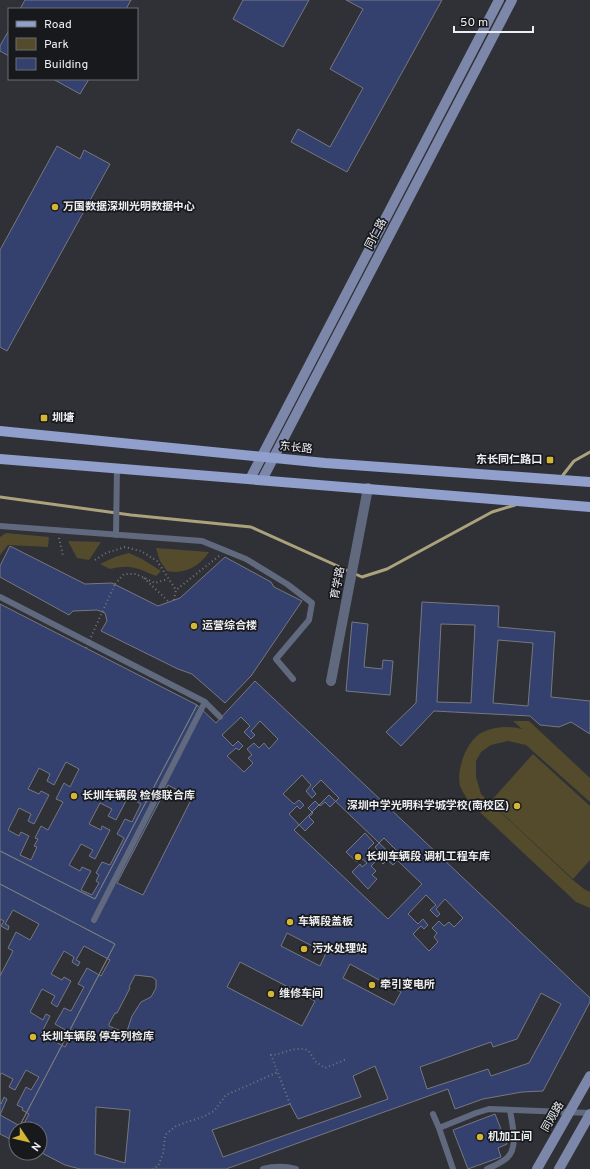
<svg xmlns="http://www.w3.org/2000/svg" width="590" height="1169" viewBox="0 0 590 1169" font-family="Overpass,'Noto Sans SC',sans-serif">
	<style>
		.green { fill: #534b2c }
		.lines { fill: none; stroke-linecap: round; stroke-linejoin: round }
		.stream { stroke: #aca27c; stroke-width: 3 }
		.building { fill: #34406e; stroke: #76787f; fill-rule: evenodd }
		.path { stroke: #74767b; stroke-width: 2; stroke-dasharray: 1 3; stroke-linecap: butt }
		.lane { stroke: #61697e; stroke-width: 6 }
		.street { stroke: #61697e; stroke-width: 10 }
		.secondary { stroke: #7c87a9; stroke-width: 10 }
		.primary { stroke: #909fcb; stroke-width: 10 }
		.path-bridge { stroke: #74767b; stroke-width: 2; stroke-dasharray: 1 3; stroke-linecap: butt }
		.secondary-bridge { stroke: #7c87a9; stroke-width: 10 }
		.poi-dot { fill: #d4b635; stroke: #18191c; stroke-width: 1.5 }
		.labels { text-anchor: middle; dominant-baseline: central; stroke-width: 3.5; stroke-linejoin: round; paint-order: stroke }
		.poi-label { font-size: 11px; font-weight: bold; fill: #edeef2; stroke: #18191c; text-anchor: start }
		.street-label { font-size: 11px; fill: #edeef2; stroke: #18191c }
	</style>
	<rect width="100%" height="100%" fill="#2f3137"/>
	<path class="green" d="M6 533 49 537 48 547 8 545 0 555V537Z
		M68 541 101 542 89 560 77 558Z
		M156 548 209 552C200 566 184 575 167 571L160 561Z
		M129 553 142 559 161 571 156 576C136 568 132 564 110 569L100 564 115 557Z
		M513 721H529L590 778V802L526 745 508 741 491 745 481 752 476 761V777L481 794 574 881 584 889 590 892V908L576 902 469 802C466 797 462 791 460 786 456 769 467 739 483 732 496 726 509 726 522 729Z
		M533 754 590 806V860L573 879 490 802Z"/>
	<g class="lines">
		<path class="stream" d="M563 475 574 461 590 452
			M0 497 131 515 251 527 362 577 387 569 492 512 515 505"/>
	</g>
	<path class="building" d="M25 0H131L126 9H20Z
		M243 0H309L283 47 233 19Z
		M346 0H442L347 172 291 142 298 129 330 147 363 88 330 69 363 9Z
		M9 30V56L0 51V46Z
		M53 79H89L80 94Z
		M57 146 80 159 84 150 110 164 7 351 0 347V250Z
		M10 546 85 584 112 583 158 606 180 598 225 557 271 582 274 587 302 601 251 676 225 703 192 674 178 669 101 631 107 621 105 613 97 610 73 611 69 615 0 577V566Z
		M422 602 499 606 498 627 555 632 551 697 590 701V734L571 722 559 727 540 725 530 716 434 711 401 746 386 732 416 703ZM441 624 475 625 471 703 437 702ZM498 640 533 643 528 706 493 703Z
		M0 604 197 705 95 899 0 851Z
		M352 622 368 624 364 667 382 669 383 660 393 661 390 695 346 691Z
		M255 681 590 998V1002L543 1091 522 1092 483 1099 455 1109 448 1089 226 1169H80L65 1165 40 1152V1129H18L115 944 0 884V851L95 899 197 705 216 723Z
		M241 717 250 726 244 732 251 739 255 735 251 731 260 721 278 739 269 749 264 743 259 748 254 743 247 749 252 755 248 758 253 763 244 772 227 756 236 748 239 750 243 746 238 741 233 746 222 735Z
		M66 762 79 769 70 787 64 783 56 799 63 802 48 830 41 826 35 838 38 839 34 846 37 847 31 860 20 855 29 836 21 832 19 836 8 830 19 808 31 814 28 821 34 824 49 795 41 791 39 794 28 789 39 768 50 774 47 781 54 785Z
		M302 775 311 785 306 791 312 798 316 794 312 789 321 780 339 798 330 807 325 802 320 806 315 801 308 808 313 813 309 817 314 822 305 831 289 814 297 806 300 809 304 805 299 800 294 804 283 794Z
		M168 785 192 798 143 895 117 883Z
		M329 795 422 884 388 919 294 830Z
		M128 797 141 804 132 822 125 819 117 834 124 838 110 865 102 862 96 873 99 875 96 881 99 883 92 895 81 890 91 871 82 867 80 871 69 865 81 844 93 850 89 856 95 859 110 830 102 826 101 830 89 824 100 803 112 809 108 816 116 820Z
		M365 833 374 843 368 849 375 855 379 852 375 847 384 838 402 856 393 865 387 860 383 864 378 859 371 866 376 871 372 875 377 879 368 889 352 872 360 864 362 867 367 863 361 858 357 862 346 852Z
		M0 884 115 944 18 1129H16V1132L12 1140 0 1134Z
		M426 895 436 905 430 910 437 917 440 914 436 909 445 899 463 918 454 927 449 922 444 926 439 921 432 928 437 933 434 937 438 942 429 951 413 934 421 926 424 929 428 925 423 919 418 924 408 914Z
		M13 910 39 924 30 940 16 932 8 948 13 951 0 976V919L4 921 1 926 8 930 9 926 5 924Z
		M287 933 326 953 320 966 281 946Z
		M84 946 110 960 101 976 87 968 78 984 84 987 71 1011 64 1008 55 1024 72 1034 65 1047 41 1034 50 1016 46 1014 43 1020 30 1012 42 989 55 996 51 1003 57 1007 71 981 64 977 62 980 51 974 64 951 74 957 72 962 78 966 80 962 76 960Z
		M240 962 315 1001 302 1026 227 987Z
		M350 964 401 992 394 1005 343 978Z
		M135 975 152 977 156 980V988L151 997 141 1002 132 1016 127 1031 123 1032 109 1026V1024L115 1013H117L130 988 129 987Z
		M541 993 561 1004 529 1063 491 1076 488 1069 427 1089 420 1067 491 1042 493 1047 517 1039Z
		M375 1066 388 1099 223 1157 212 1130 290 1104 298 1119 361 1097 353 1076Z
		M26 1070 39 1077 31 1090 26 1087 17 1105 23 1108 22 1110 29 1114 22 1127 0 1115 7 1099 4 1097 1 1104 0 1103V1076L1 1073 13 1079 9 1087 15 1090Z
		M96 1107 130 1110 125 1163 95 1154Z
		M495 1114 507 1144 498 1148 501 1157 468 1169 453 1130Z"/>
	<g class="lines">
		<path class="path" d="M59 538 63 556
			M95 560 106 553 125 547 141 551 157 561 176 590
			M144 578 169 602
			M115 584 124 574H136L155 583 168 579
			M174 600 176 590 219 556
			M290 1104 271 1055C286 1054 291 1046 308 1050L316 1062 325 1068 347 1059
			M152 1169 158 1166 163 1154 165 1135 176 1126 205 1116 214 1111 226 1095 278 1072"/>
		<path class="lane" d="M0 526 202 541 246 559 287 584 312 603 309 620 276 659 293 679
			M116 535 117 468
			M0 597 205 702 94 920
			M205 702 220 717
			M433 1114 439 1128
			M263 1169C274 1166 285 1166 296 1169
			M453 1169 439 1128 476 1113 489 1109 590 1113
			M487 1169C494 1166 501 1163 507 1158 519 1147 512 1124 510 1110"/>
		<path class="street" d="M331 681 368 488"/>
		<path class="secondary" d="M250 479 499 0
			M262 480 512 0
			M559 1169 590 1114"/>
		<path class="primary" d="M0 431 325 463 590 482
			M0 459 590 507"/>
		<path class="path-bridge" d="M86 648 115 584"/>
		<path class="secondary-bridge" d="M537 1169 590 1076"/>
	</g>
	<g class="poi-dot">
		<circle cx="55" cy="207" r="4"/>
		<rect x="40" y="414" width="8" height="8" rx="2"/>
		<rect x="546" y="456" width="8" height="8" rx="2"/>
		<circle cx="194" cy="626" r="4"/>
		<circle cx="74" cy="796" r="4"/>
		<circle cx="517" cy="806" r="4"/>
		<circle cx="358" cy="857" r="4"/>
		<circle cx="290" cy="922" r="4"/>
		<circle cx="304" cy="949" r="4"/>
		<circle cx="372" cy="985" r="4"/>
		<circle cx="271" cy="994" r="4"/>
		<circle cx="33" cy="1037" r="4"/>
		<circle cx="480" cy="1137" r="4"/>
	</g>
	<g class="labels">
		<g class="poi-label">
			<text x="63" y="207">万国数据深圳光明数据中心</text>
			<text x="52" y="418">圳塘</text>
			<text x="542" y="460" text-anchor="end">东长同仁路口</text>
			<text x="202" y="626">运营综合楼</text>
			<text x="82" y="796">长圳车辆段 检修联合库</text>
			<text x="509" y="806" text-anchor="end">深圳中学光明科学城学校(南校区)</text>
			<text x="366" y="857">长圳车辆段 调机工程车库</text>
			<text x="298" y="922">车辆段盖板</text>
			<text x="312" y="949">污水处理站</text>
			<text x="380" y="985">牵引变电所</text>
			<text x="279" y="994">维修车间</text>
			<text x="41" y="1037">长圳车辆段 停车列检库</text>
			<text x="488" y="1137">机加工间</text>
		</g>
		<g class="street-label">
			<text transform="translate(376 234) rotate(-62)">同仁路</text>
			<text transform="translate(296 448) rotate(6)">东长路</text>
			<text transform="translate(338 583) rotate(-79)">育学路</text>
			<text transform="translate(553 1117) rotate(-60)">同观路</text>
		</g>
	</g>
	<rect x="8" y="8" width="130" height="72" fill="#18191c" stroke="#6d6e72"/>
	<rect x="16" y="21" width="20" height="6" fill="#909fcb" stroke="#6d6e72"/>
	<text x="44" y="28" font-size="12" fill="#edeef2">Road</text>
	<rect x="16" y="38" width="20" height="12" fill="#534b2c" stroke="#6d6e72"/>
	<text x="44" y="48" font-size="12" fill="#edeef2">Park</text>
	<rect x="16" y="58" width="20" height="12" fill="#34406e" stroke="#6d6e72"/>
	<text x="44" y="68" font-size="12" fill="#edeef2">Building</text>
	<g transform="translate(28 1141) rotate(125)"><circle r="19" fill="#18191c" stroke="#6d6e72"/>
	<path d="M0-3L7 15L0 10L-7 15Z" fill="#d4b635"/>
	<text y="-6" font-size="11" font-weight="bold" text-anchor="middle" fill="#edeef2">N</text>
	</g>
	<path d="M454 26v6h79v-6" fill="none" stroke="#edeef2" stroke-width="2"/>
	<text x="460" y="26" font-size="12" fill="#edeef2" stroke="#18191c" stroke-width="3" paint-order="stroke">50 m</text>
</svg>
